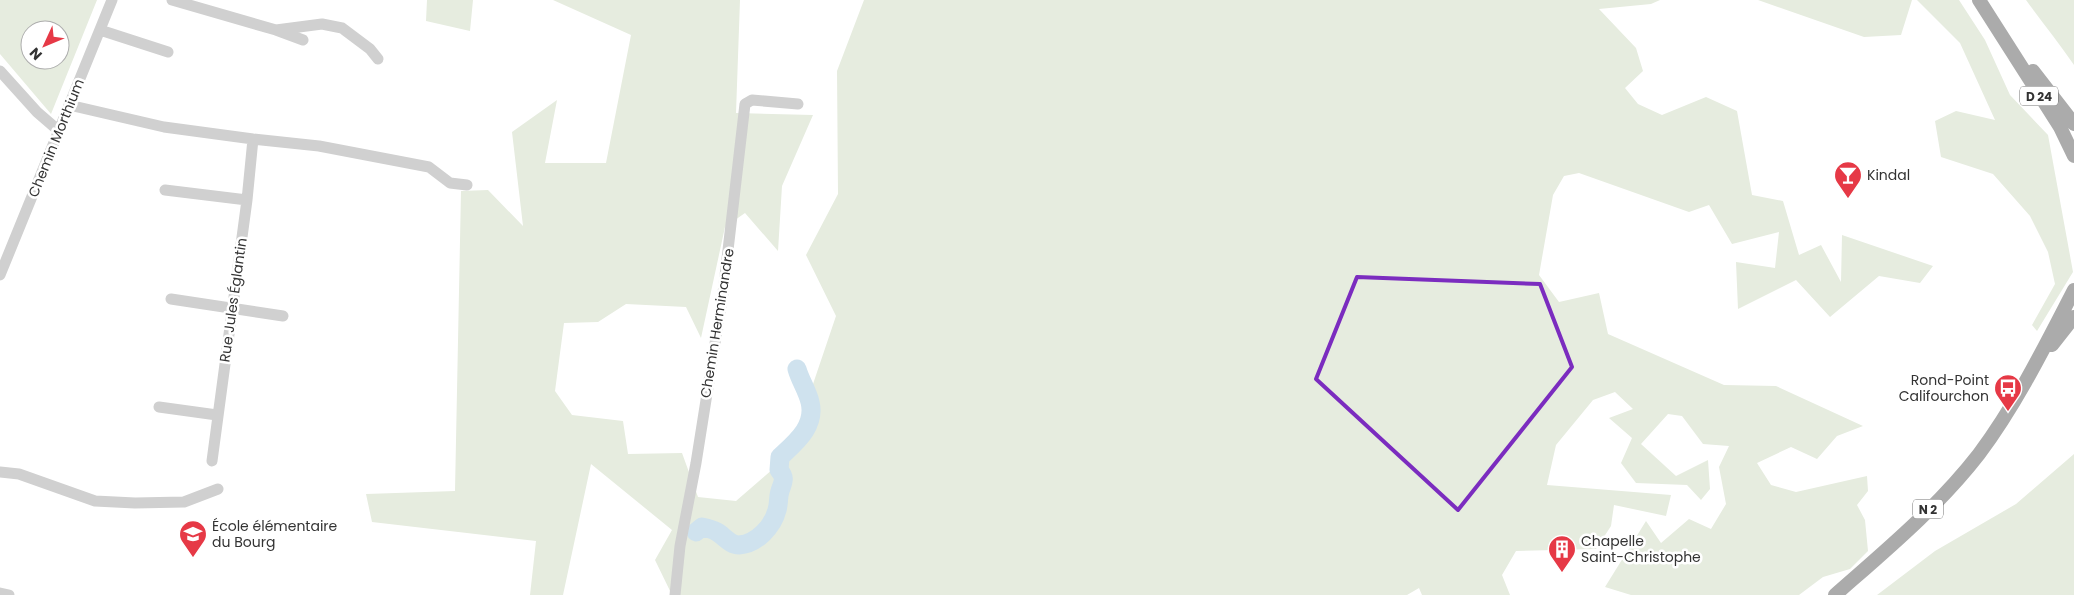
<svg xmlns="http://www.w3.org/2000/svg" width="2074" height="595" viewBox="0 0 2074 595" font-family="Poppins,sans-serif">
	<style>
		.green { fill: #e6ecdf; fill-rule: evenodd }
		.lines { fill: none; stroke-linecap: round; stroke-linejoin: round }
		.river { stroke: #cfe2ee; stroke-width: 19 }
		.minor { stroke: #d0d0d0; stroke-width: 11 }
		.major { stroke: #ababab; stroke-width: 14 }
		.marked { fill: none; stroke: #7b2cbf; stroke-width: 4; stroke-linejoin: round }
		.labels { text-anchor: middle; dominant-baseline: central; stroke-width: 5; stroke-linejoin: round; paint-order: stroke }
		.shield { fill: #fff; stroke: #707070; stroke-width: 1 }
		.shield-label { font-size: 12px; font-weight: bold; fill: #333 }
		.street-label { font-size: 14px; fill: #333; stroke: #fff }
		.poi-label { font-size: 14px; fill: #333; stroke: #fff; text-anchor: start }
	</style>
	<rect width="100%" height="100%" fill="#fff"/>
	<path class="green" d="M0 0H97L51 114 0 54ZM30 30H60V60H30Z
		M427 0H473L470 31 426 21Z
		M553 0H740L736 113 813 115 782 186 778 251 745 213 725 227 701 338 686 307 626 304 598 322 564 323 555 391 572 415 623 421 628 454 682 453 698 497 736 501 789 455 836 316 806 255 838 194 837 71 864 0H1660L1651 4 1599 9 1636 48 1643 71 1625 88 1638 104 1662 115 1706 97 1737 111 1752 195 1783 201 1799 255 1821 245 1841 282 1842 235 1933 266 1920 283 1879 276 1830 317 1796 280 1738 309 1736 262 1775 268 1779 232 1732 244 1709 205 1689 212 1579 173 1564 176 1553 195 1539 275 1559 302 1599 293 1608 334 1724 385 1776 386 1863 426 1837 436 1817 459 1791 447 1757 463 1771 485 1796 492 1867 476 1868 491 1857 505 1865 520 1868 551 1850 569 1823 577 1799 595H1631L1605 587 1646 521 1661 543 1689 519 1711 529 1726 504 1719 467 1729 446 1703 444 1682 416 1668 414 1641 444 1676 476 1708 460 1710 489 1701 500 1687 485 1636 483 1621 463 1632 438 1609 418 1633 409 1615 392 1593 400 1556 445 1547 485 1671 495 1666 516 1614 505 1611 526 1596 549 1516 551 1502 575 1510 595H1422L1419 588 1407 595H672L655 560 672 530 591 464 563 595H530L536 541 372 522 366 494 455 491 461 191 488 190 523 226 512 132 557 100 545 163H606L631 35Z
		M1758 0H1912L1901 35 1864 37Z
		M1917 0H1959L1985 40 2010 95 2048 135 2073 272 2037 331 2032 325 2055 284 2048 252 2030 216 1993 174 1941 157 1935 121 1956 111 1995 120 1960 43Z
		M2026 0H2074V65C2059 43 2042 22 2026 0Z
		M2074 454V595H1877L1935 551 2016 504Z"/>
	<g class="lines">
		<path class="river" d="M696 532 702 527C707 528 712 529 717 532 724 536 730 545 739 545 757 544 773 526 777 510 779 504 778 497 780 491 783 482 786 478 779 470L780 457C796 442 816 426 810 402 807 390 800 380 797 369"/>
		<path class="minor" d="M172 0 276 30 322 24 342 28 370 49 378 59
			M100 30 168 52
			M276 30 303 40
			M0 71 37 112 59 131
			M69 105 164 127 253 139 319 146 429 167 450 183 467 185
			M165 190 247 200
			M0 275 112 0
			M171 299 283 316
			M159 407 217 415
			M212 461 247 200 253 139
			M0 472 19 474 95 501 135 503 184 502 218 489
			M0 593 9 595
			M675 595 680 546 696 463 723 293 745 104 752 100 798 104"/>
		<path class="major" d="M1979 0 2060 127 2074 156
			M2033 71 2074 124
			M2052 345 2074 317
			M1835 595C1885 551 1938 507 1979 454 2017 403 2045 346 2074 290"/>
	</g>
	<path class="marked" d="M1357 277 1540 284 1572 367 1458 510 1316 379Z"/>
	<defs>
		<g id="bar-pin" transform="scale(1.4375)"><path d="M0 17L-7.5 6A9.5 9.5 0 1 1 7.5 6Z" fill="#e63946" stroke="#fff"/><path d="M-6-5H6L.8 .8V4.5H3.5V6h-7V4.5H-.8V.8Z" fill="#fff"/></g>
		<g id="bus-pin" transform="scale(1.4375)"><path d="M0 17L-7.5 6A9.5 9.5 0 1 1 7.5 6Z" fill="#e63946" stroke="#fff"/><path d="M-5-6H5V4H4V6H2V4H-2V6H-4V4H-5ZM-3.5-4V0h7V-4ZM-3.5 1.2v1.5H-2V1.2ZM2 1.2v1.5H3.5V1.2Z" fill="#fff"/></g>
		<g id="school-pin" transform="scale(1.4375)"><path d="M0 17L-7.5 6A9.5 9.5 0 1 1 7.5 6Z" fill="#e63946" stroke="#fff"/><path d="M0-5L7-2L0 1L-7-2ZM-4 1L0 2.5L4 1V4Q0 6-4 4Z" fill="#fff"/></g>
		<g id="building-pin" transform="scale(1.4375)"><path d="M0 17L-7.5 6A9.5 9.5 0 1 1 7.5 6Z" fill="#e63946" stroke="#fff"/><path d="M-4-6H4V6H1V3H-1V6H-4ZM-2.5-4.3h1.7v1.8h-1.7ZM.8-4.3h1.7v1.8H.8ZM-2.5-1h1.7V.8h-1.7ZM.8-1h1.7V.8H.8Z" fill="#fff"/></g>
	</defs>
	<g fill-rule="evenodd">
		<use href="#bar-pin" x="1848" y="175"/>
		<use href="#bus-pin" x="2008" y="388"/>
		<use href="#school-pin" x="193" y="534"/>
		<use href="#building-pin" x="1562" y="549"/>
	</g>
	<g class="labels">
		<g class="shield">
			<rect x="2020" y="86.5" width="38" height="19" rx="4"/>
			<rect x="1913" y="499.5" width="30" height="19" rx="4"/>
		</g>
		<g class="shield-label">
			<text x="2039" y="96">D 24</text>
			<text x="1928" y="509">N 2</text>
		</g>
		<g class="street-label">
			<text transform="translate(56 138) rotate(-68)">Chemin Morthium</text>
			<text transform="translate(233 300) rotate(-82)">Rue Jules Églantin</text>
			<text transform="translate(717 323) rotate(-81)">Chemin Herminandre</text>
		</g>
		<g class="poi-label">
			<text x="1867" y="175">Kindal</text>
			<text x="1989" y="380" text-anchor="end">Rond-Point<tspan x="1989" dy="16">Califourchon</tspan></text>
			<text x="212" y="526">École élémentaire<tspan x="212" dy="16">du Bourg</tspan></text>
			<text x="1581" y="541">Chapelle<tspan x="1581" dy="16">Saint-Christophe</tspan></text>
		</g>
	</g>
	<g transform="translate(45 45) rotate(226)"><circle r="24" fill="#ffffff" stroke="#adadad"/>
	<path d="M0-4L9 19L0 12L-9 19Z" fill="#e63946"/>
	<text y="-8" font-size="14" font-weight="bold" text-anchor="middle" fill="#333333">N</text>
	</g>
</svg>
